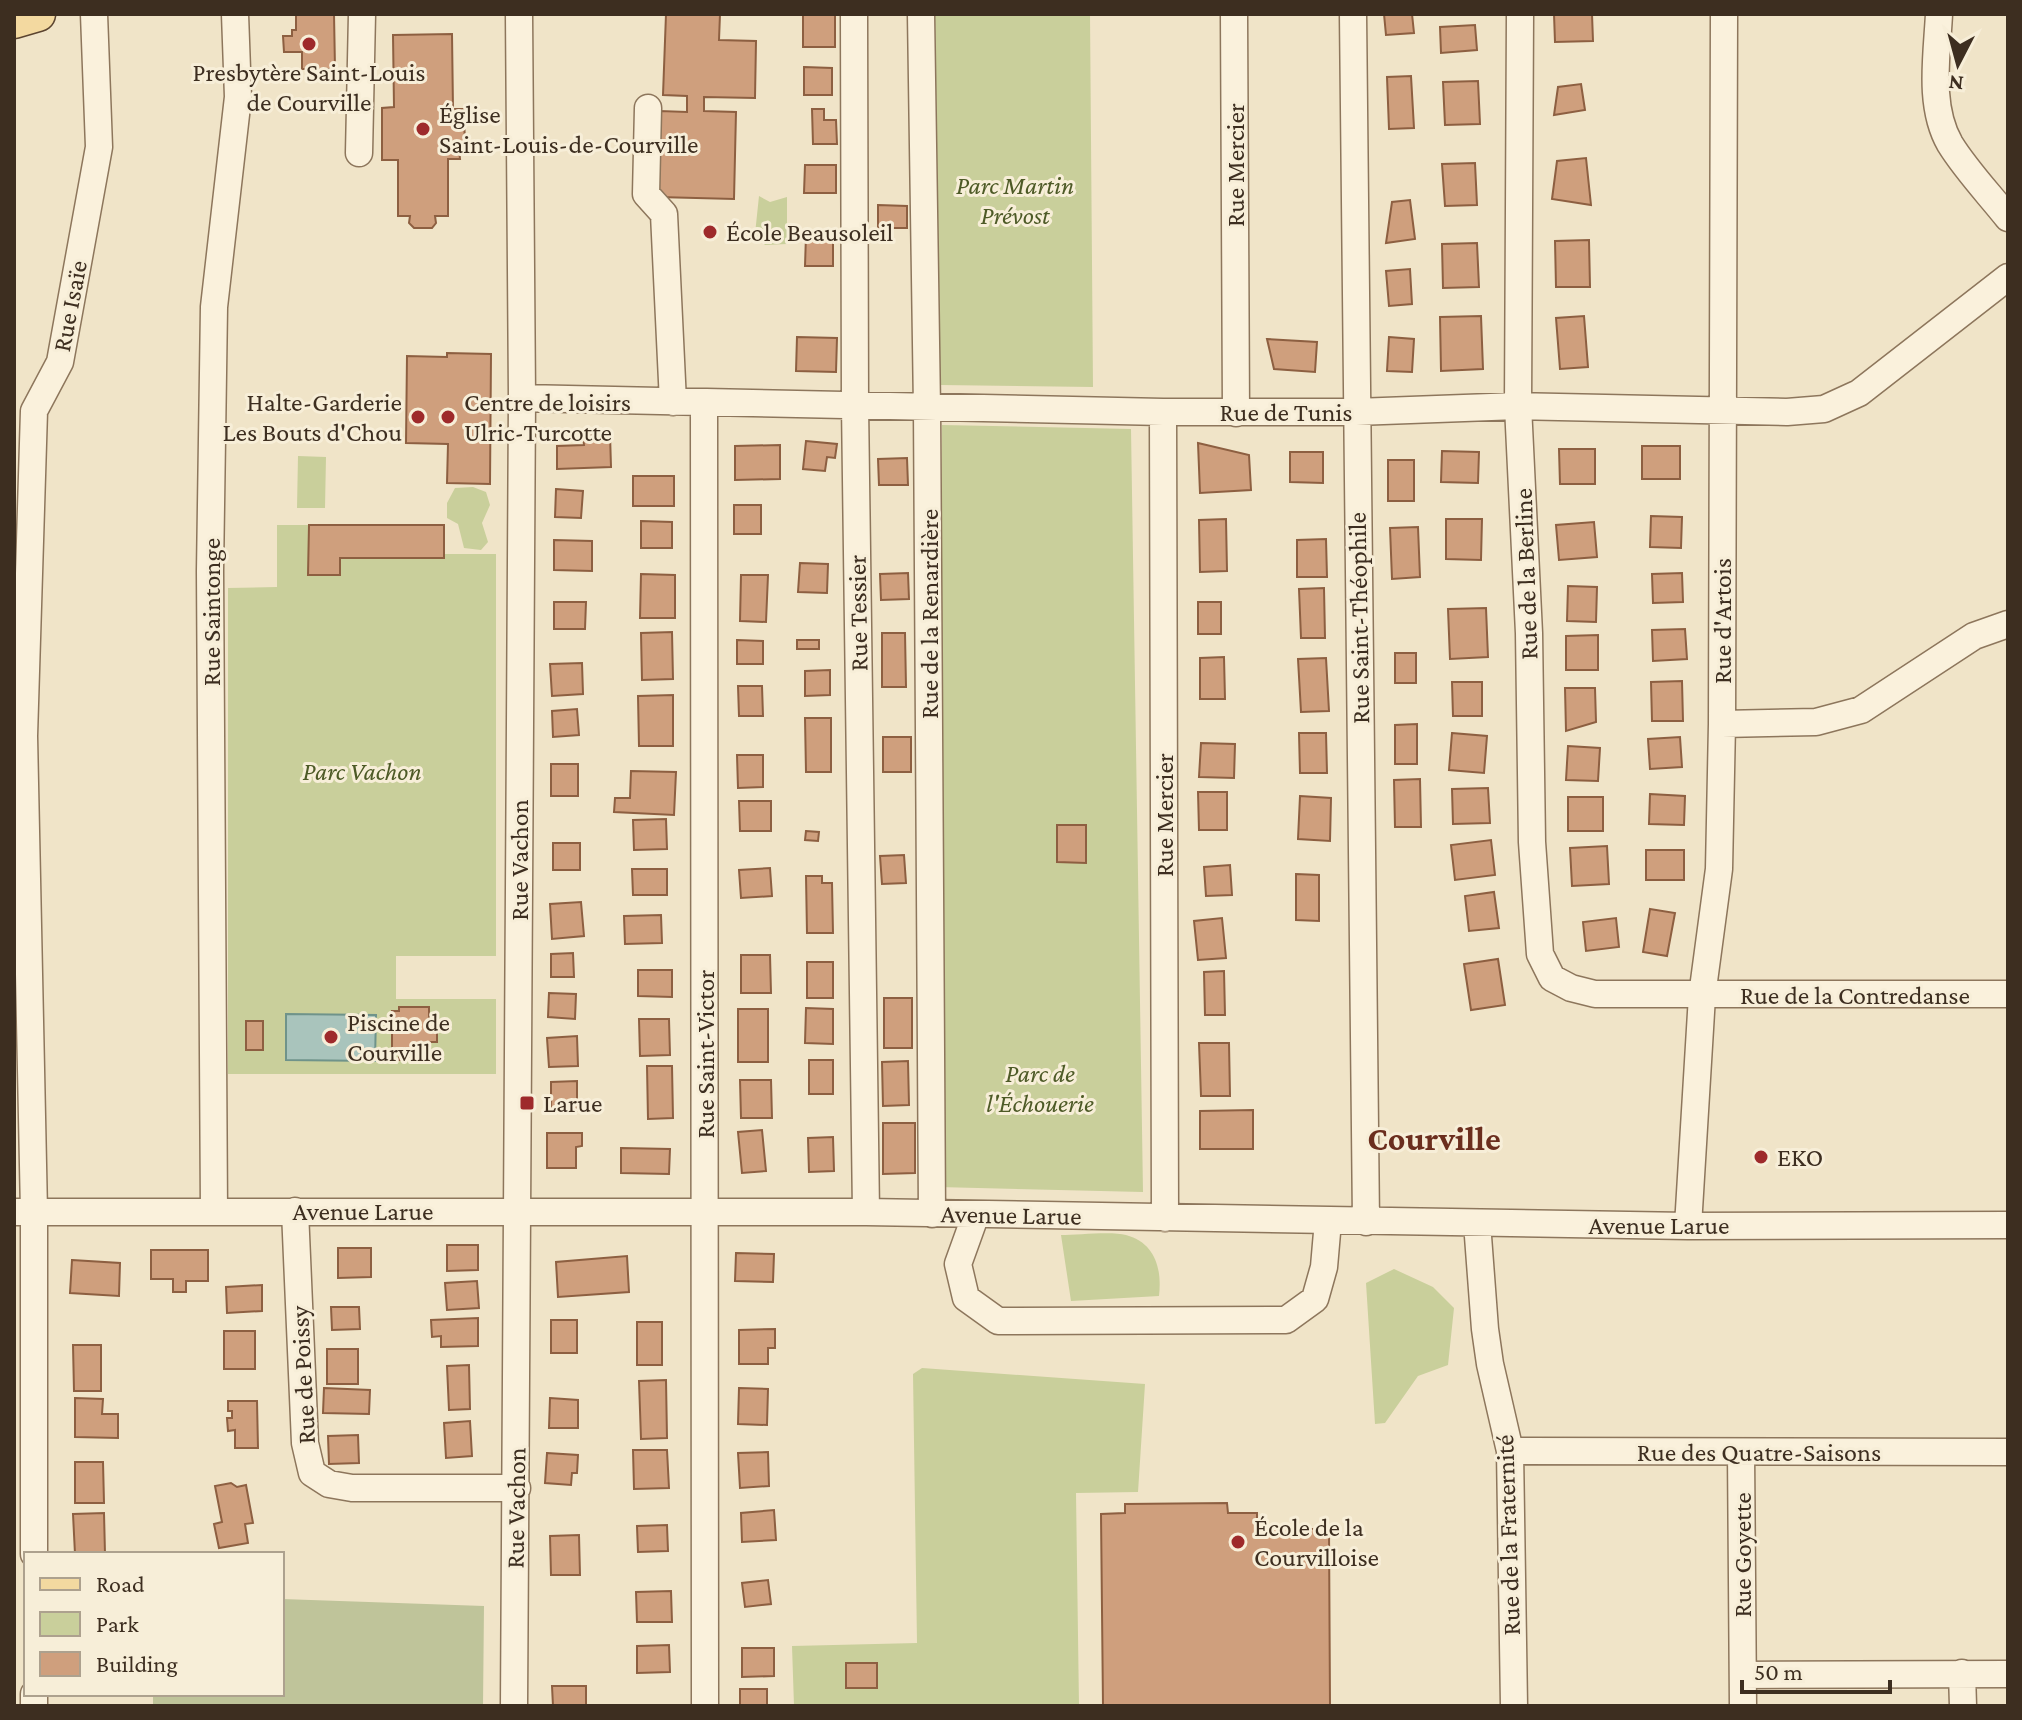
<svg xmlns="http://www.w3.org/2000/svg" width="2022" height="1720" viewBox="0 0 2022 1720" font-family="'Crimson Pro',serif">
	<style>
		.green { fill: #c9cf9b }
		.cemetery { fill: #bfc49a }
		.water { fill: #a9c4bc; stroke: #6f938a; stroke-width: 2 }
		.building { fill: #cf9f7d; stroke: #8d5f41; stroke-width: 2 }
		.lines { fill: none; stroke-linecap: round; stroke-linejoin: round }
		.minor-casing { stroke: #8d765c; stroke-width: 29 }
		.major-casing { stroke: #5b4430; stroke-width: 37 }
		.minor { stroke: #faf1dc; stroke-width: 26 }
		.major { stroke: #f3d9a0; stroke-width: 34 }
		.poi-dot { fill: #9e2a2b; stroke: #f7eed8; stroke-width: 3 }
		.labels { text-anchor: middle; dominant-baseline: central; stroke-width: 6; stroke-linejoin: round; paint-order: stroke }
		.poi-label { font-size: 26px; fill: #3d2e20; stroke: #f7eed8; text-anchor: start }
		.street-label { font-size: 26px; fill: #3d2e20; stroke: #f7eed8 }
		.park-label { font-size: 26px; font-style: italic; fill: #4d5a26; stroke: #f7eed8 }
		.district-label { font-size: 34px; font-weight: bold; fill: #6b2e1e; stroke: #f7eed8 }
	</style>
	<rect width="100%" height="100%" fill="#f0e4c8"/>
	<path class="green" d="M935 14H1090L1093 387 940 385Z
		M759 196 770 202 787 197V244L765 245 755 234Z
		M942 425 1131 429 1143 1192 938 1187Z
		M298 456 326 457 325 508H297Z
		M473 487 486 492 490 505 482 523 488 542 481 550 464 548 458 524 447 518V503L455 488Z
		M277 525H444V554H496V956H396V999H496V1074H228V588L277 587Z
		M1061 1235C1077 1235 1112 1231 1126 1235 1156 1243 1162 1270 1159 1296L1071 1301Z
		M1394 1269 1433 1287 1454 1308 1448 1365 1418 1376 1385 1423 1375 1424 1366 1283Z
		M922 1368 1145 1384 1138 1492 1076 1493 1079 1706H794L792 1646 917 1643 913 1374Z"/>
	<path class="cemetery" d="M282 1599 484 1606 483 1706H153V1694H282Z"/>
	<path class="water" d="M286 1014 376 1015 375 1061 286 1060Z"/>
	<path class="building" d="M296 14H334L335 69H302V52H284L283 36H292V30H296Z
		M666 14H720L719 40 756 41 755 98 704 97V111L736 112 734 199 658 197 660 111 687 112V96L663 95Z
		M803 14H835V47H803Z
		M1384 14H1412L1414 33 1386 35Z
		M1554 14H1592L1593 41 1555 42Z
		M1475 25 1477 50 1441 53 1440 27Z
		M452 34 453 109H464L465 149H459L460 159H448V216H435L436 223 432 228H414L409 223 410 216H398V160H382V108L394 107 393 35Z
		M804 67 832 68V95H804Z
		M1411 76 1414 128 1389 129 1387 77Z
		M1478 81 1480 124 1445 125 1443 82Z
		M1581 84 1585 110 1554 115 1558 87Z
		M812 109H824V120H836L837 144H813Z
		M1586 158 1591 205 1552 199 1557 161Z
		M1475 163 1477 205 1445 206 1442 164Z
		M805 165H836V193H804Z
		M1410 200 1415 239 1386 243 1392 202Z
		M878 205 907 206V228H878Z
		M806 235H833V266H805Z
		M1589 240 1590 287H1556L1555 241Z
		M1477 243 1479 287 1443 288 1442 244Z
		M1410 269 1412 304 1389 306 1386 271Z
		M1481 316 1483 369 1441 371 1440 317Z
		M1584 316 1588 367 1560 369 1556 318Z
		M797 337 837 338 836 372 796 371Z
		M1389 337 1414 339 1412 372 1387 371Z
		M1267 339 1317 342 1315 372 1274 369Z
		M447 353 491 354 490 484 447 483 448 444 406 443 407 356 447 357Z
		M610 434 611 467 557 469V446L584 445 583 435Z
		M806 441 837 444 835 458 827 457 825 471 803 469Z
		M1198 443 1249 455 1251 490 1200 493Z
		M780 445V479L735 480V446Z
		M1642 446H1680V479H1642Z
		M1559 449H1595V484H1560Z
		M1442 451 1479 452 1478 483 1441 482Z
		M1290 452H1323V483L1290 482Z
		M907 458 908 485H879L878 459Z
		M1388 460H1414V501H1388Z
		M633 476H674V506H633Z
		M556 489 583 491 581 518 555 517Z
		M734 505H761V534H734Z
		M1651 516 1682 517 1681 548 1650 547Z
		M1226 519 1227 571 1200 572 1199 520Z
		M1446 519H1482L1481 560 1446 559Z
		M641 521 672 522V548H641Z
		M1594 522 1597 557 1559 560 1556 525Z
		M309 525H444V558H340V575H308Z
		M1418 527 1420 577 1392 579 1390 528Z
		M1326 539 1327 577H1297V540Z
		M554 540 592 541V571L554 570Z
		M800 563 828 564 827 593 798 592Z
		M908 573 909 599 881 600 880 574Z
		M1682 573 1683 602 1653 603 1652 574Z
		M641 574 675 575V618H640Z
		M741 575H768L766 622 740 621Z
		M1568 586 1597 587 1596 622 1567 621Z
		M1324 588 1325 638H1301L1299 589Z
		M554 602H586L585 629H554Z
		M1198 602H1221V634H1198Z
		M1486 608 1488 657 1450 659 1448 609Z
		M1685 629 1687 659 1653 661 1652 630Z
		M672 632 673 679 642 680 641 633Z
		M882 633H905L906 687H882Z
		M1598 635V670H1566V636Z
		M737 640 763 641V664H737Z
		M797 640H819V649H797Z
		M1395 653H1416V683H1395Z
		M1224 657 1225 699H1200V658Z
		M1326 658 1329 711 1301 712 1298 659Z
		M582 663 583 694 552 696 550 664Z
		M830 670V695L805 696V671Z
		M1682 681 1683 721H1652L1651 682Z
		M1452 682H1482V716H1453Z
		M738 686H762L763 716H739Z
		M1565 688H1595L1596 722 1566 731Z
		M673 695V746H639L638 696Z
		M577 709 579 735 553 737 552 711Z
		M805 718H831V772H806Z
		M1417 724V764H1395V725Z
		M1299 733H1326L1327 773H1300Z
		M1452 733 1487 736 1484 773 1449 770Z
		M883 737H911V772H883Z
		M1680 737 1682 767 1650 769 1648 739Z
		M1201 743 1235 744 1234 778 1199 777Z
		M1568 746 1600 748 1598 781 1566 780Z
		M737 755H763V787L738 788Z
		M551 764H578V796H551Z
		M631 771 676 772 674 815 614 812 615 798H630Z
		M1420 779 1421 827H1395L1394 780Z
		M1488 788 1490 823 1453 824 1452 789Z
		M1198 792H1227V830H1199Z
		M1650 794 1685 796 1684 825 1649 824Z
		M1300 796 1331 798 1330 841 1298 839Z
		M1568 797H1603V831H1568Z
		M739 801H771V831H740Z
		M666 819 667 849 634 850 633 820Z
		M1057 825H1086V863L1057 862Z
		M806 831 819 832 818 841 805 840Z
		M1491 840 1495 875 1455 880 1451 845Z
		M553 843H580V870H553Z
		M1607 846 1609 884 1572 886 1570 848Z
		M1646 850H1684V880H1646Z
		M904 855 906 883 882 884 880 856Z
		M1230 865 1232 895 1206 896 1204 867Z
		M770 868 772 896 741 898 739 870Z
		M632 869H667V895H633Z
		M1296 874 1319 875V921L1296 920Z
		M806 876H822V883H832L833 933H807Z
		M1494 892 1499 928 1469 931 1465 896Z
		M581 902 584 936 552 939 550 904Z
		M1650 909 1675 913 1667 956 1643 952Z
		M661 915 662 943 625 944 624 916Z
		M1222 918 1226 958 1198 960 1194 921Z
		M1616 918 1619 947 1586 951 1583 922Z
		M573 953 574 977H551V954Z
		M741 955H770L771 993H741Z
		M1498 959 1505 1005 1471 1010 1464 964Z
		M807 962H833V998H807Z
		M638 970H672V997L638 996Z
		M1224 971 1225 1015H1205L1204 972Z
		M549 993 576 994 575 1019 548 1017Z
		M884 998H912V1048H884Z
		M399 1007H429V1025H437V1042H430V1060H399V1051H392V1011H399Z
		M806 1008 833 1009V1044L805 1043Z
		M738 1009H768V1062H738Z
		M639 1019H669L670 1055 640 1056Z
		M246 1021H263V1050H246Z
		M577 1036 578 1066 549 1067 547 1038Z
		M1199 1043H1229L1230 1096H1201Z
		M809 1060H833V1094H809Z
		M908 1061 909 1105 883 1106 882 1062Z
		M647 1066H672L673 1118 648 1119Z
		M740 1080H771L772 1118H741Z
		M577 1081V1111H551V1082Z
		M1253 1110V1149H1200V1111Z
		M883 1123H915V1173L883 1174Z
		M762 1130 766 1171 742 1173 738 1132Z
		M547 1133H582V1146L576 1147V1168H547Z
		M833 1137 834 1171 809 1172 808 1138Z
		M621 1148 670 1149 669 1174 621 1173Z
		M447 1245H478V1270L447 1271Z
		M338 1248H371V1277L338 1278Z
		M151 1250H208V1281H186V1292H173V1279H151Z
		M736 1253 774 1254 773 1282 735 1281Z
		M627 1256 629 1292 558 1297 556 1262Z
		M72 1260 120 1263 119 1296 70 1293Z
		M477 1281 479 1308 447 1310 445 1283Z
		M262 1285V1311L227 1313 226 1287Z
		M331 1307H359L360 1329 332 1330Z
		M478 1318V1346L441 1347V1336L432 1337 431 1320Z
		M551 1320H577V1353H551Z
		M637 1322H662V1365H637Z
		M775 1329V1348H768V1364H739V1330Z
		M224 1331H255V1369H224Z
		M73 1345H101V1391H74Z
		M327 1349H358V1384H327Z
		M469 1365 470 1409 449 1410 447 1366Z
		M666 1380 667 1438 641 1439 639 1381Z
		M324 1388 370 1390 369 1414 323 1413Z
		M739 1388 768 1389 767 1425 738 1424Z
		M75 1398 103 1399 102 1414H118V1438L75 1437Z
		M550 1398 578 1400V1428H549Z
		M228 1401H257L258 1448H235V1430L228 1431 227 1418H232V1411H228Z
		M470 1421 472 1456 446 1458 444 1423Z
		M358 1435 359 1463 329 1464 328 1436Z
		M633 1450H667L669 1488 634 1489Z
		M768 1452 769 1486 740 1488 738 1453Z
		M547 1453 578 1455 577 1473H572L571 1485 545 1483Z
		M75 1462H103L104 1503H75Z
		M231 1483 237 1487 246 1485 253 1523 245 1524 248 1543 219 1548 214 1524 222 1522 215 1486Z
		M1227 1503 1228 1513H1257V1529H1329L1330 1706H1103L1101 1514 1125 1513V1504Z
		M774 1510 776 1540 742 1542 741 1513Z
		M104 1513 105 1554H75L73 1514Z
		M667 1525 668 1551 638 1552 637 1526Z
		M579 1535 580 1575H551L550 1536Z
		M768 1580 771 1604 745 1607 742 1583Z
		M671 1591 672 1622H637L636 1592Z
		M669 1645 670 1672 637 1673V1646Z
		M742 1648H774V1676L742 1677Z
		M846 1663H877V1688H846Z
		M552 1686H586V1706H553Z
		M740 1689H767V1706H740Z"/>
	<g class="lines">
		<g class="minor-casing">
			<path id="minor" d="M854 14 855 405 866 1212
				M921 14 927 408 932 1214
				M1234 14 1236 413
				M1353 14 1366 1222
				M1520 14 1518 406 1529 633 1532 842 1540 954 1552 978 1571 988 1595 994H2008
				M1939 14C1937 55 1928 106 1950 144 1966 170 1989 194 2008 218
				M648 108 646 194 664 214 673 402
				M359 153 362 14
				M522 398 1163 412H1356L1518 406 1787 412 1824 409 1859 393 2008 277
				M704 402 705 1706
				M1163 412 1165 1218
				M1722 724 1816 722 1861 710 1974 636 2008 624
				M295 1211 305 1443 312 1473 329 1484 352 1488H517
				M14 1212H866L1688 1226 2008 1225
				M214 1212 210 571 214 307 238 97 235 14
				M976 1214 958 1264 966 1298 998 1321 1286 1320 1315 1299 1324 1267 1328 1221
				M1477 1223 1485 1329 1490 1364 1510 1451 1514 1706
				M1688 1226 1702 996 1719 869 1722 724 1724 14
				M1510 1451 2008 1452
				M1741 1452 1743 1706
				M34 1554V1212L24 736 34 411 60 362 99 147 94 14
				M1962 1673 1963 1706
				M1743 1675 2008 1674
				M34 1706V1694
				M514 1706 522 398 519 14"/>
		</g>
		<g class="major-casing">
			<path id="major" d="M14 21 38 14"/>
		</g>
		<use href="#minor" class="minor"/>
		<use href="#major" class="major"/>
	</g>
	<g class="poi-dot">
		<circle cx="309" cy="44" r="8"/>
		<circle cx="423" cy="129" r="8"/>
		<circle cx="710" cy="232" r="8"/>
		<circle cx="418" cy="417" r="8"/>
		<circle cx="448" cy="417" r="8"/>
		<circle cx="331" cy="1037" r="8"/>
		<rect x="519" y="1095" width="16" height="16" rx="4"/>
		<circle cx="1761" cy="1157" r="8"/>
		<circle cx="1238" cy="1542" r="8"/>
	</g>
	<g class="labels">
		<g class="poi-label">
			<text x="309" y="72" text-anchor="middle">Presbytère Saint-Louis<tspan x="309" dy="30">de Courville</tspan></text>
			<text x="439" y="114">Église<tspan x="439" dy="30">Saint-Louis-de-Courville</tspan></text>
			<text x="726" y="232">École Beausoleil</text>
			<text x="402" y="402" text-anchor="end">Halte-Garderie<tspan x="402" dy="30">Les Bouts d'Chou</tspan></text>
			<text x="464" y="402">Centre de loisirs<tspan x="464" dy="30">Ulric-Turcotte</tspan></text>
			<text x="347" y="1022">Piscine de<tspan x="347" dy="30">Courville</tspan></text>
			<text x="543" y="1103">Larue</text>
			<text x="1777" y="1157">EKO</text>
			<text x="1254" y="1527">École de la<tspan x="1254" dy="30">Courvilloise</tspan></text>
		</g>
		<g class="street-label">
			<text transform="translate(1235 165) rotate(-90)">Rue Mercier</text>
			<text transform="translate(70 306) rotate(-79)">Rue Isaïe</text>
			<text x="1286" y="412">Rue de Tunis</text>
			<text transform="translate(1526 574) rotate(-92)">Rue de la Berline</text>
			<text transform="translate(211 612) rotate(-90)">Rue Saintonge</text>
			<text transform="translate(858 613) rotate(-91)">Rue Tessier</text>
			<text transform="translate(929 614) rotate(-90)">Rue de la Renardière</text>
			<text transform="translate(1359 618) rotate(-91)">Rue Saint-Théophile</text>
			<text transform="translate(1722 621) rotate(-90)">Rue d'Artois</text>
			<text transform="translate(1164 815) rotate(-90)">Rue Mercier</text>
			<text transform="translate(519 860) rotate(-90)">Rue Vachon</text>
			<text x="1855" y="995">Rue de la Contredanse</text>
			<text transform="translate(705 1054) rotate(-90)">Rue Saint-Victor</text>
			<text x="363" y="1211">Avenue Larue</text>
			<text transform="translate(1011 1215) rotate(1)">Avenue Larue</text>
			<text x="1659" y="1225">Avenue Larue</text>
			<text transform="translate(303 1375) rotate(-93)">Rue de Poissy</text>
			<text x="1759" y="1452">Rue des Quatre-Saisons</text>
			<text transform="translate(516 1508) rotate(-89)">Rue Vachon</text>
			<text transform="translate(1508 1535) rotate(-92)">Rue de la Fraternité</text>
			<text transform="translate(1742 1555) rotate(-90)">Rue Goyette</text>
		</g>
		<g class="park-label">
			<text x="1015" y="185">Parc Martin<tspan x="1015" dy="30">Prévost</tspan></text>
			<text x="362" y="771">Parc Vachon</text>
			<text x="1040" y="1073">Parc de<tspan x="1040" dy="30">l'Échouerie</tspan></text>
		</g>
		<g class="district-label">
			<text x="1434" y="1138">Courville</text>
		</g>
	</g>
	<rect width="2022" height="1720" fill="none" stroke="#3d2e20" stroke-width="32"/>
	<rect x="24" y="1552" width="260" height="144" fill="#f7eed8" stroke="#ada18e" stroke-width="2"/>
	<rect x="40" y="1578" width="40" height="12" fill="#f3d9a0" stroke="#ada18e" stroke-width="2"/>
	<text x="96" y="1592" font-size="24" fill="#3d2e20">Road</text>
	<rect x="40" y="1612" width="40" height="24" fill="#c9cf9b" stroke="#ada18e" stroke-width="2"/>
	<text x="96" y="1632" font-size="24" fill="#3d2e20">Park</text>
	<rect x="40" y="1652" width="40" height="24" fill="#cf9f7d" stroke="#ada18e" stroke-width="2"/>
	<text x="96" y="1672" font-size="24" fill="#3d2e20">Building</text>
	<g transform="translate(1958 64) rotate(186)" stroke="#f7eed8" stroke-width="6" paint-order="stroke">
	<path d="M0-6L14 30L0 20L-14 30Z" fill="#3d2e20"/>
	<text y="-12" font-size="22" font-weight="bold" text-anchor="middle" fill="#3d2e20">N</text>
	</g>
	<path d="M1742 1680v12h148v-12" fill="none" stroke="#3d2e20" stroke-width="4"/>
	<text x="1754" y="1680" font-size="24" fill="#3d2e20" stroke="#f7eed8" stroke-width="6" paint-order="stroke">50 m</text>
</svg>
